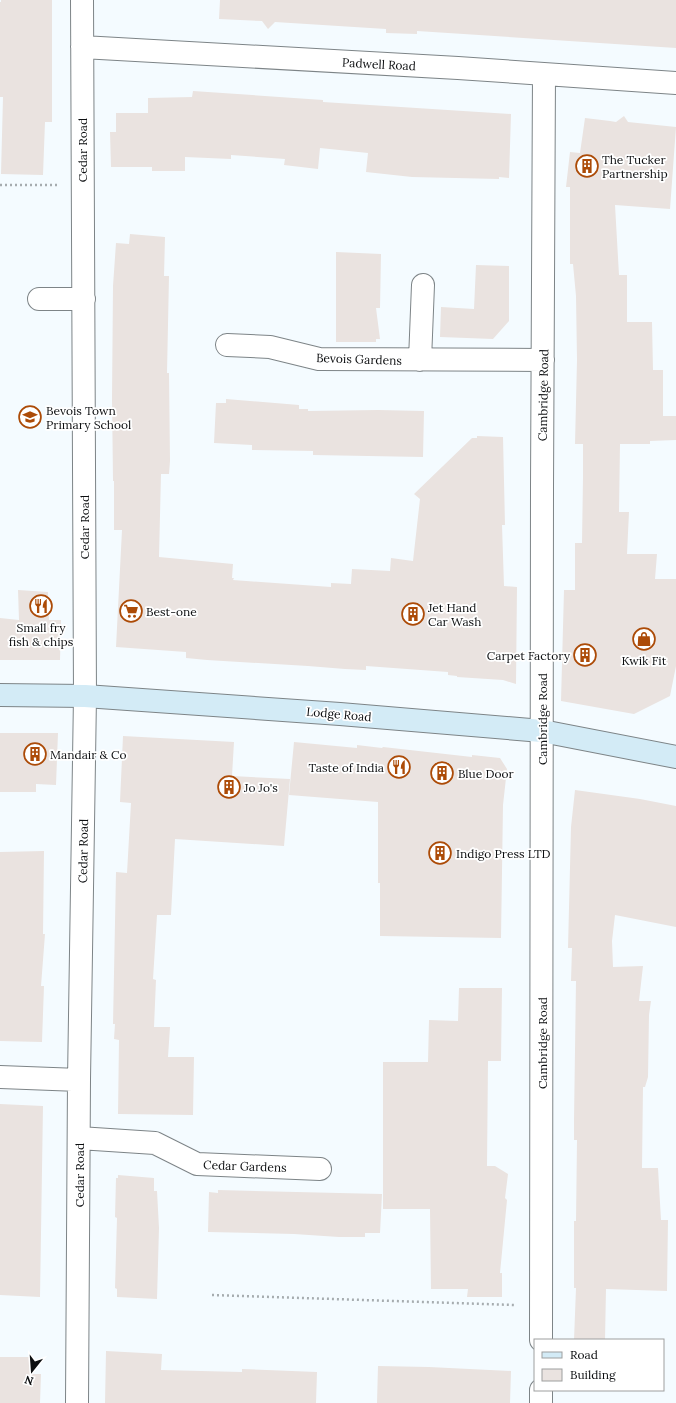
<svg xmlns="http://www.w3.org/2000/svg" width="676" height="1403" viewBox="0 0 676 1403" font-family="Lora,serif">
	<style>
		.building { fill: #eae3e0 }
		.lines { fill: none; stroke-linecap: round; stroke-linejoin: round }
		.street-casing { stroke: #7d8487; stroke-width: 24 }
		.secondary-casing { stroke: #7d8487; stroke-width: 24 }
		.path { stroke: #a6acaf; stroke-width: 2.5; stroke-dasharray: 2 3; stroke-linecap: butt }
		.street { stroke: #fff; stroke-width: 22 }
		.secondary { stroke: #d3ebf6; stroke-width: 22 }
		.labels { text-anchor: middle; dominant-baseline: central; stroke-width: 3.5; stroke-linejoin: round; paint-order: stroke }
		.street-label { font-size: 12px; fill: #0c0e10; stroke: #fff }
		.poi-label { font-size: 12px; fill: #0c0e10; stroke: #fff; text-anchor: start }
	</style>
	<rect width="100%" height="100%" fill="#f4fbff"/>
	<path class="building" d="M1 0H52V122H45L43 175 1 174 3 97H0V2H1Z
		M220 0H676V48L417 31V34L386 33V29L275 22 268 29 262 21 219 19Z
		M193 91 323 100V102L511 114 509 178 499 177V179L412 177 366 172 368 153 320 148 318 169 284 165 285 159 231 155V159L185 157V171H152V167H111L110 132H116V113H148V98L192 97Z
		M624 116 628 122 676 127 670 209 615 205 619 275H627V322H652L653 370H663V416H676V440L650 441V444H620L619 512H629L627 554H657L655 579H676V666L670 696 634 714 561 701 564 590H575V543H582L583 477V444H575L577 360 576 296 573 264H570V187H566L570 152 580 153 585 118 610 121 616 122Z
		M130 234 165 237 164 276H169L167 373H169L170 461 169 474H161L159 557 233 564 232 578H234L233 580 331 587V583L351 584 352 569 390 571 391 558 413 561 420 499 414 494 472 438H477V436L503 437 505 525H502L504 586 517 587 516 684 503 680 457 677V676L448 675V672L366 666V670L345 669 308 666 207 660 186 658V652L116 647 122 530H114V481H113L112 398 113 286 116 243 129 244Z
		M336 252 381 254 380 308H376L380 339H376V342H336Z
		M476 265 509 266V321L493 339 440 337 441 307 474 309Z
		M226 399 299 405V409H308V411L378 410 424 411 423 457 313 455V451L252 450V445L214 443 216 403H226Z
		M18 590 48 592 49 620H61L60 660H0V618L19 620Z
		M0 733H58L56 785 36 784V792H0Z
		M123 736 234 742 232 776 290 779 284 846 175 839 171 915H157L153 979 156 980 154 1027H170L168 1057H194L193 1115 118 1114 119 1040 114 1039 115 1024H113L116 872 127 873 131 803 120 802Z
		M294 742 357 748V745L382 748 383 747 472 757V755L500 758 507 769 503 805 501 938 380 936V883H378V802L289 795Z
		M575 790 640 799 676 806V927L615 915 612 941 613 967 643 966 639 1001H651L649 1015 648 1077 645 1087H643L642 1168H658L661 1220H668L667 1291 606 1289 605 1340H574L576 1288H574V1221H576L577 1140H574V1120L576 981H571L572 948H568L571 827Z
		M44 851 43 934H45L41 986H44L42 1042 0 1041V852Z
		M459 988H502L501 1061H488L487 1166H495L508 1174 505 1198 507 1200 500 1273H502V1297H467L468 1289H431L430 1209H383V1062H428L429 1020 458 1021Z
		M0 1104 43 1106 40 1297 0 1295Z
		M118 1175 154 1178V1191H157L159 1228 157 1299 117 1297V1289L115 1288 117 1218 115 1217 116 1178H118Z
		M218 1190 382 1194 380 1233H365V1237H339L294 1234 208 1232 209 1192 218 1193Z
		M106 1351 162 1354 161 1370 242 1372V1369L317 1372 316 1403H105Z
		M0 1357H29L30 1374H41L40 1403H0Z
		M378 1366 429 1367 511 1371 510 1403H377Z"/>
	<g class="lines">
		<g class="street-casing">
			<path id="street" d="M82 47 458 68 676 83
				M39 299H84
				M227 345 270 347 319 359 543 360
				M420 360 423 285
				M0 1077 79 1080
				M79 1138 155 1143 197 1164 320 1169
				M541 1340 542 488 544 74
				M77 1403 79 1080 85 696 82 0
				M541 1403V1390"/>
		</g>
		<g class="secondary-casing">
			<path id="secondary" d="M0 695 85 696 340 714 542 731 676 757"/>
		</g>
		<path class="path" d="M0 185H58
			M212 1295 514 1305"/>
		<use href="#street" class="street"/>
		<use href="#secondary" class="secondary"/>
	</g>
	<defs>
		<g id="building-ring" transform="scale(1.15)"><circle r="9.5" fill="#fff" stroke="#ac4b07" stroke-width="1.5"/><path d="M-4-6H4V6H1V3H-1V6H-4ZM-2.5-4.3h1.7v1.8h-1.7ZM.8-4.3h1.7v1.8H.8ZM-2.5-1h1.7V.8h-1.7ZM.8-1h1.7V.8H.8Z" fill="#ac4b07"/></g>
		<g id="school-ring" transform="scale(1.15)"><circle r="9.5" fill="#fff" stroke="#ac4b07" stroke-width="1.5"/><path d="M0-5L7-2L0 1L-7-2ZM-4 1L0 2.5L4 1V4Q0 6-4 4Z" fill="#ac4b07"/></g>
		<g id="restaurant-ring" transform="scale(1.15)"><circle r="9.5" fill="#fff" stroke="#ac4b07" stroke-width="1.5"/><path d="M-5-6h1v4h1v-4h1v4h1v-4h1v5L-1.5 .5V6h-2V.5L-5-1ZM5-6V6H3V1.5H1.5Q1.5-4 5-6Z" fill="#ac4b07"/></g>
		<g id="supermarket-ring" transform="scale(1.15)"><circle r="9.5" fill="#fff" stroke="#ac4b07" stroke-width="1.5"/><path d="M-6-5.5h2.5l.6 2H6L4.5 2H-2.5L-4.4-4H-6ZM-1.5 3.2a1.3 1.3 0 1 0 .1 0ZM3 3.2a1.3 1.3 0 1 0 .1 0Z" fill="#ac4b07"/></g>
		<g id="shop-ring" transform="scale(1.15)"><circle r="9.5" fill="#fff" stroke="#ac4b07" stroke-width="1.5"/><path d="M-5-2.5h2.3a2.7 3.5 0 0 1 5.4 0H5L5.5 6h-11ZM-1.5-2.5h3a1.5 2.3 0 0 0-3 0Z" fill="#ac4b07"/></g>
	</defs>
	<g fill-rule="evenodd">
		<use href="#building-ring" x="587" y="166"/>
		<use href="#school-ring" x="30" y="417"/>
		<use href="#restaurant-ring" x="41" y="606"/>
		<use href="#supermarket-ring" x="131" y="611"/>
		<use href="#building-ring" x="413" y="614"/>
		<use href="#shop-ring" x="644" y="639"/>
		<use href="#building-ring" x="585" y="655"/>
		<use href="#building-ring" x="35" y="754"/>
		<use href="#restaurant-ring" x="399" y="767"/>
		<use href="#building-ring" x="442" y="773"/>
		<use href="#building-ring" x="229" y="787"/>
		<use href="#building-ring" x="440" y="853"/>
	</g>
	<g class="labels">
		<g class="street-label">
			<text transform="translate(379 64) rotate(3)">Padwell Road</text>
			<text transform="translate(82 150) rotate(-90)">Cedar Road</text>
			<text transform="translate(359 359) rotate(2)">Bevois Gardens</text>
			<text transform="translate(543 395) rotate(-89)">Cambridge Road</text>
			<text transform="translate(84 527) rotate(-90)">Cedar Road</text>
			<text transform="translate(339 714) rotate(5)">Lodge Road</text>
			<text transform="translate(542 719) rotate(-90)">Cambridge Road</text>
			<text transform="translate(83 851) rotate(-89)">Cedar Road</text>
			<text transform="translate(542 1043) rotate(-90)">Cambridge Road</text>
			<text transform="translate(245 1166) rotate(2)">Cedar Gardens</text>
			<text transform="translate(79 1175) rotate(-90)">Cedar Road</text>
		</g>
		<g class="poi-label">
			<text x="602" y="159">The Tucker<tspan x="602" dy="14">Partnership</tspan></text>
			<text x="46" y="410">Bevois Town<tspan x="46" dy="14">Primary School</tspan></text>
			<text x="428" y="607">Jet Hand<tspan x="428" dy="14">Car Wash</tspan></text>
			<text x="146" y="611">Best-one</text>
			<text x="41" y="627" text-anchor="middle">Small fry<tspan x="41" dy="14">fish &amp; chips</tspan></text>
			<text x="570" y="655" text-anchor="end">Carpet Factory</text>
			<text x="644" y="660" text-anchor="middle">Kwik Fit</text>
			<text x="50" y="754">Mandair &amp; Co</text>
			<text x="384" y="767" text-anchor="end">Taste of India</text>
			<text x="458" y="773">Blue Door</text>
			<text x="244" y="787">Jo Jo's</text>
			<text x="456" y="853">Indigo Press LTD</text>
		</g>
	</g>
	<rect x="534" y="1339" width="130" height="52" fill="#ffffff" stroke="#9e9f9f"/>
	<rect x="542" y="1352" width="20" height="6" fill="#d3ebf6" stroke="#9e9f9f"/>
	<text x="570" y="1359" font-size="12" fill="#0c0e10">Road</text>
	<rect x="542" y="1369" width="20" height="12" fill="#eae3e0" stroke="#9e9f9f"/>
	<text x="570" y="1379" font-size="12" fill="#0c0e10">Building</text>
	<g transform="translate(32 1371) rotate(197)" stroke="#ffffff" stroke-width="3" paint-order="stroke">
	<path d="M0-3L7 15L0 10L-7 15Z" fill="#0c0e10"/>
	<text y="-6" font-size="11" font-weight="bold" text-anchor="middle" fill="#0c0e10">N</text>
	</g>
</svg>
